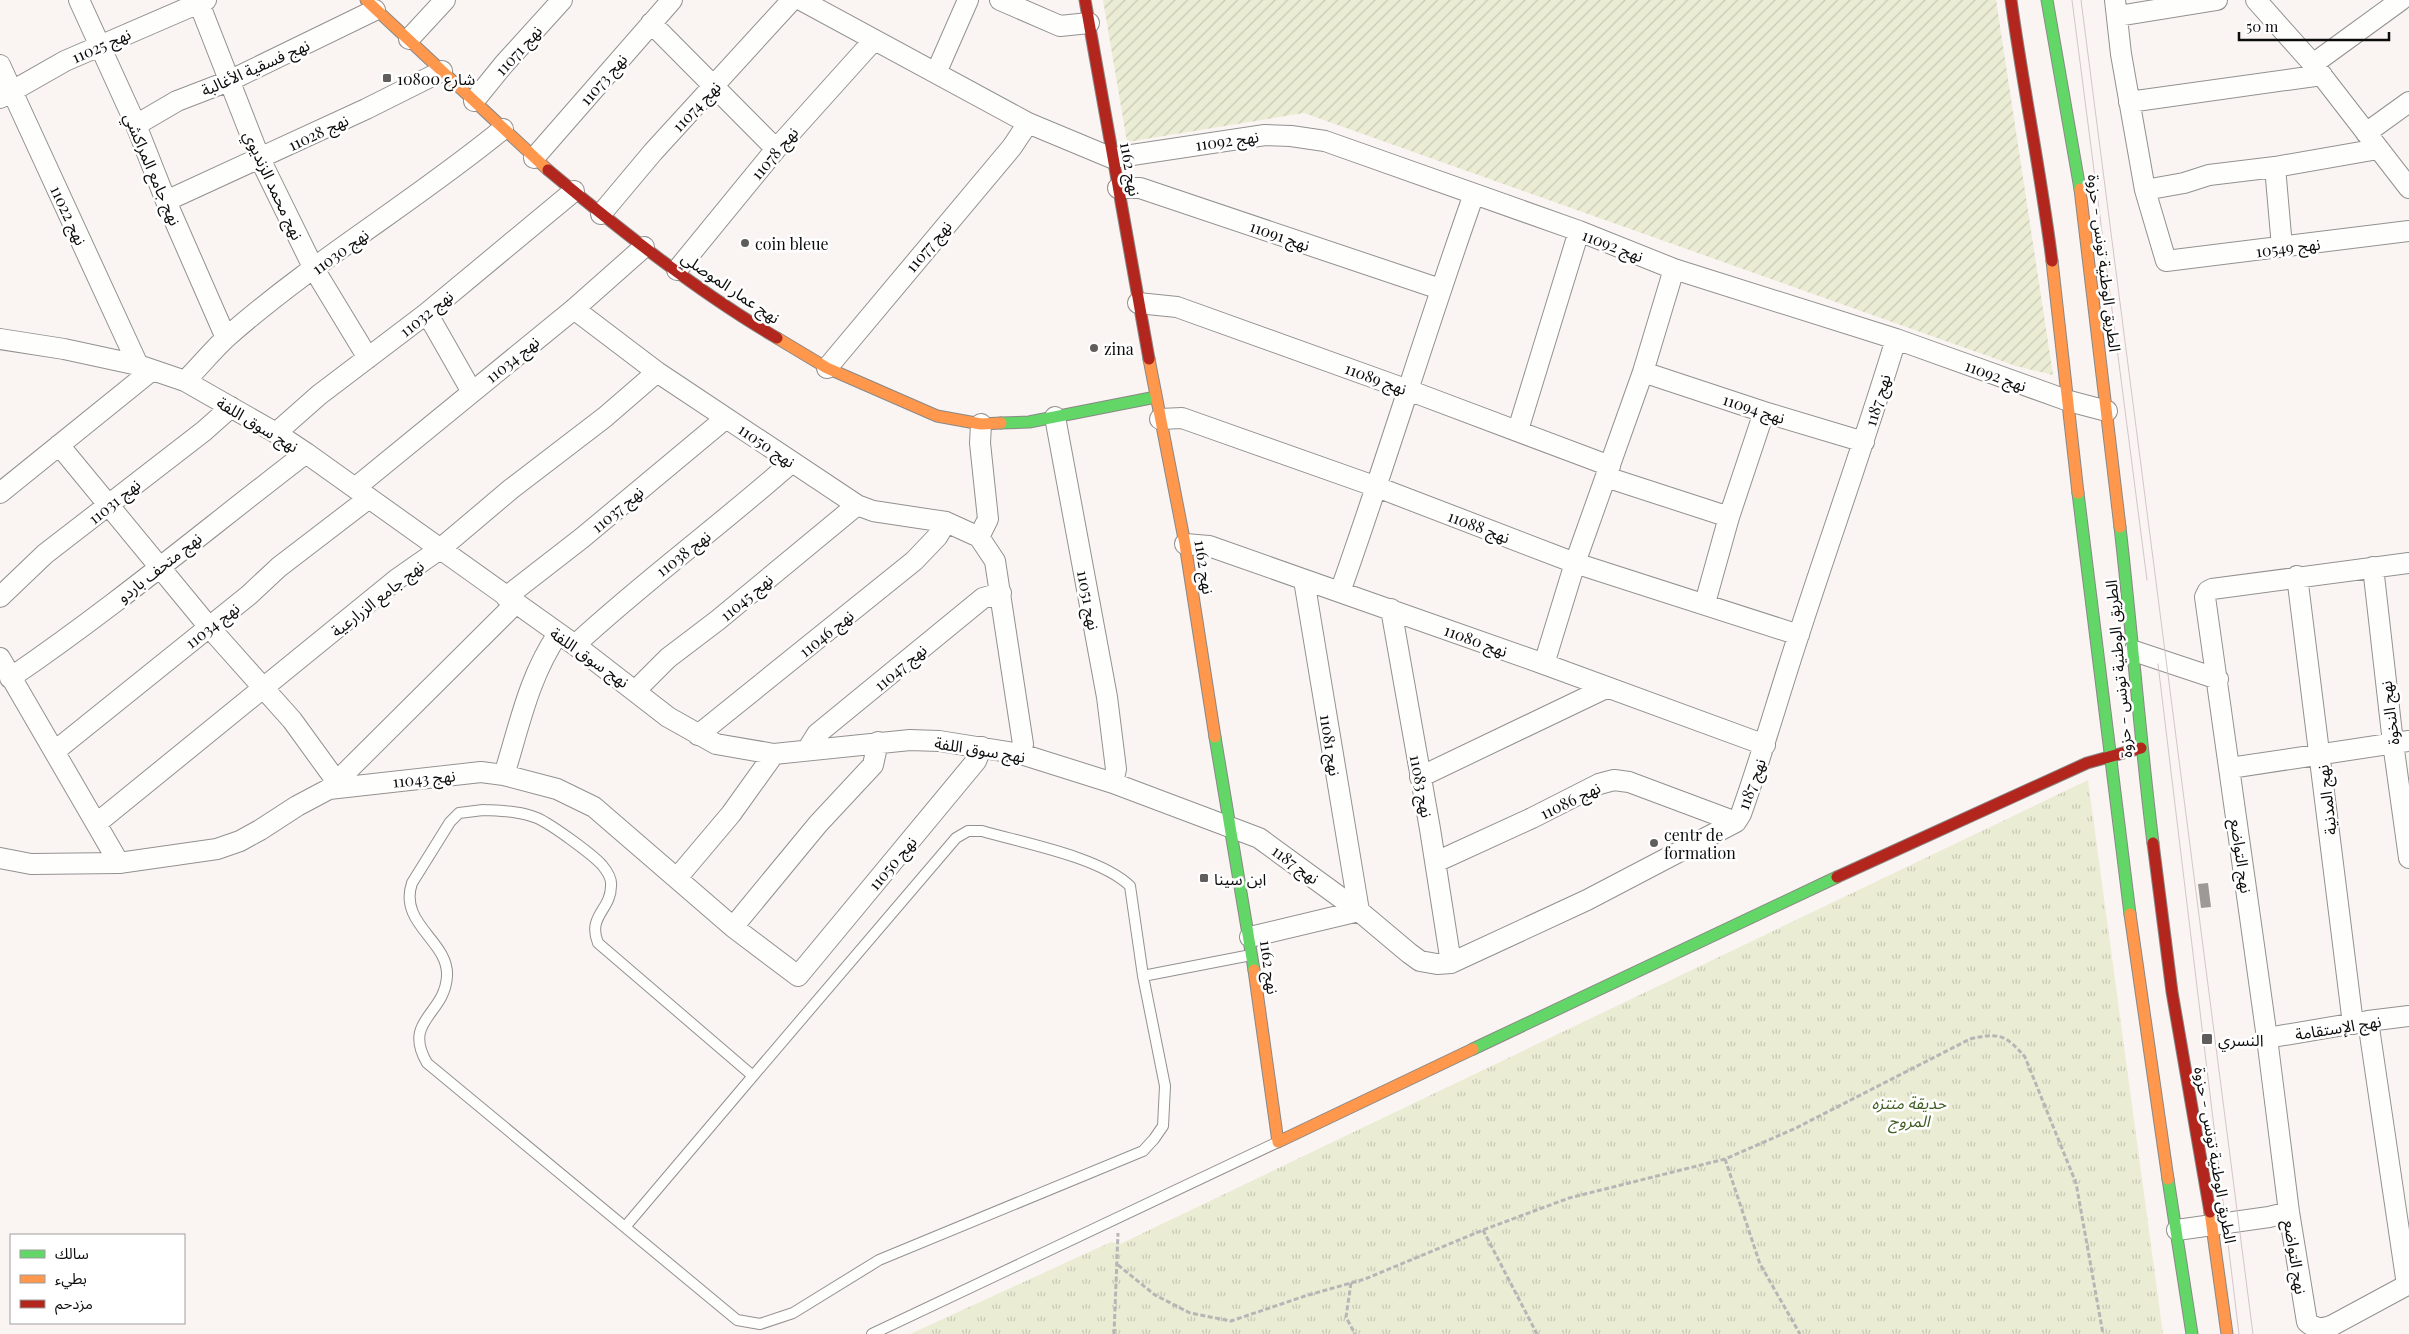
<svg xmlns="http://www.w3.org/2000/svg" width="2409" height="1334" viewBox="0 0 2409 1334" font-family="'Playfair Display','Noto Sans Arabic',serif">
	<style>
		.park { fill: url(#park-tufts) }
		.garden { fill: url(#garden-furrows) }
		.building { fill: #9d9997 }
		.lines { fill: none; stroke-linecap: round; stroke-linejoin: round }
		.lane-casing { stroke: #939190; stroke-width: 12 }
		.street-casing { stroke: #939190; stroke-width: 22 }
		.fast-casing { stroke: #8a8886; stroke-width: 13 }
		.slow-casing { stroke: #8a8886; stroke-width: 13 }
		.jam-casing { stroke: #8a8886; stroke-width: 13 }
		.path { stroke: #b7b6b6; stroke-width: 3; stroke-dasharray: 5 2.5; stroke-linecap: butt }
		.lane { stroke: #fefefd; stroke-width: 10 }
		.street { stroke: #fefefd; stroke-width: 20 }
		.fast { stroke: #63d668; stroke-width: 11 }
		.slow { stroke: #ff974d; stroke-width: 11 }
		.jam { stroke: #b3261e; stroke-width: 11 }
		.tram { stroke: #d5c5cb; stroke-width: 1 }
		.poi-dot { fill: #5f5e5c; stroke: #fff; stroke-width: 2 }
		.labels { text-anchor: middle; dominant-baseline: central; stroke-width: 5; stroke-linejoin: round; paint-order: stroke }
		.street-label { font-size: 16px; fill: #0c0c0c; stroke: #fff }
		.poi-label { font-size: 16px; fill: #0c0c0c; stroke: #fff; text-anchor: start }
		.park-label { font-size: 16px; font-style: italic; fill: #435d24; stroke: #fff }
	</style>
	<defs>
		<pattern id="park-tufts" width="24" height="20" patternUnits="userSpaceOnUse" patternTransform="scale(1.25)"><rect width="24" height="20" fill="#ebecd4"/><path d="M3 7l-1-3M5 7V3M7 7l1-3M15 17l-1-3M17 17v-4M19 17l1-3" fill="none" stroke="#c8c9b5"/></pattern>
		<pattern id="garden-furrows" width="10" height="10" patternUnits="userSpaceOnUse" patternTransform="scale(1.25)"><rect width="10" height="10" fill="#ebecd4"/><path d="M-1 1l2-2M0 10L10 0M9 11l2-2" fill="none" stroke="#c8c9b5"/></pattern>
	</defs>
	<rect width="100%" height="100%" fill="#faf5f2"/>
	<path class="park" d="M2088 780 2163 1334H910L1111 1242 1120 1244Z"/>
	<path class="garden" d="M1103 0H1996L2053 375 2016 366 1304 113 1127 142Z"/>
	<path class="building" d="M2208 883 2211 907 2201 908 2198 884Z"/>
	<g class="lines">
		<g class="lane-casing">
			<path id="lane" d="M483 810C501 811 521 811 537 818 551 824 592 854 602 865 607 871 612 879 611 886 611 910 587 916 598 943L753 1076 956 838 968 831H982C1023 843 1100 857 1130 886L1143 976 1165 1086 1163 1126 1154 1139 1143 1151 879 1260 793 1313 760 1324 737 1320 427 1063C402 1020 445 1015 447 976 449 941 398 924 412 883L450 822 459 813Z
				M1143 976 1251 955
				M625 1227 753 1076
				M872 1334 1278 1142"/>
		</g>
		<g class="street-casing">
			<path id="street" d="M79 0 136 125 166 201 226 338
				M801 0 1028 123 1112 158 1265 135 1291 136 1325 141 1579 231 1674 269 1896 339 2069 401 2107 411
				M1000 0 1060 26 1089 23
				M2115 0 2121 54 2145 190 2166 261 2409 231
				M2256 0 2313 64 2409 188
				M199 3 260 159 314 269 368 358
				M2118 16 2217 0
				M651 23 776 149
				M409 39 445 0
				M2313 64 2401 0
				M0 65 138 365
				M936 73 968 0
				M0 98 65 61 206 0
				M474 101 504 64 562 0
				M2129 102 2322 75
				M136 125 177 101 229 81 375 10
				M2366 133 2409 102
				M534 158 672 0
				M2275 167 2282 247
				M1118 188H1140L1440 289
				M2145 190 2184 183 2209 175 2275 167 2378 149
				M166 201 366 109 442 71
				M601 214 653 152 792 0
				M677 270 776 149 874 40
				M1138 303 1177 307 1408 390 1610 466
				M574 309 657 372 857 505 873 511 946 522 979 537
				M427 313 472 392
				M0 339 64 349 138 365 185 381 276 433 306 453 575 645 668 717 716 744 774 754 910 740 939 741 1021 754 1113 783 1259 838 1359 911 1409 953 1420 961 1437 964 1451 963 1587 900 1736 822 1741 814C1762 755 1779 694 1799 634 1831 535 1866 438 1896 339
				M827 368 1012 147 1028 123
				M1643 372 1764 412 1864 442
				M185 381C199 367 212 351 227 337 313 261 414 202 503 129
				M1055 417 1107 697 1116 769 1113 783
				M1160 419 1182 418 1377 487 1575 563 1799 635
				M981 424 980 443 988 519 979 537 995 561 1023 744 1021 754
				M1518 430 1579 231
				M276 433 319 395 427 313 574 191
				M59 445 209 627 292 720 337 782
				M1606 477 1729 517
				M355 488 574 309 644 247
				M0 493 151 371
				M1185 544 1209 546 1544 664 1765 745
				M2409 563 2212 589 2208 591 2205 597 2267 1038 2289 1212 2307 1322C2316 1330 2323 1329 2333 1325L2409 1284
				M2373 567 2393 743 2409 858
				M2297 576 2353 1024
				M1340 592C1387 460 1427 326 1474 194
				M0 597 45 554 204 431 231 407
				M506 597 582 538 726 418
				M1705 603 1729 517 1764 412
				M1391 609 1430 829 1451 963
				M575 645C644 581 721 525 792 462
				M2134 651 2218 679
				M0 658 119 863
				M1544 664 1575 563 1643 372 1674 269
				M10 678C113 608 208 528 306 453
				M636 690 668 658 718 620 857 505
				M698 735 914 561 937 537 946 522
				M807 750 817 734 983 598 1001 593
				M55 751 249 595 279 567 369 498
				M2230 768 2409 741
				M504 775C519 727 529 676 558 634
				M1420 777 1606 688
				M329 789 515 604
				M97 823 397 579 440 549 511 489 605 417 657 372
				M0 858 31 864 119 863 217 849 240 841 260 830 297 806 329 789 481 772 504 775 557 789 594 807 733 927 798 976 976 761 982 747
				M1436 862 1532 818 1599 784 1614 780 1629 782 1736 822
				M677 878 731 814 774 754
				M733 927 818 824 873 765 878 742
				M1250 937 1359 911 1304 580
				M2368 1021 2407 1285
				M2267 1038 2368 1021 2409 1016
				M2177 1230 2269 1217 2289 1212"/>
		</g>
		<g class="fast-casing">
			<path id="fast" d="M2047 0 2080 189
				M1001 423 1029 422 1156 397
				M2078 493 2130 914
				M2120 527C2132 632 2140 738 2153 843
				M1215 737 1254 970
				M1473 1049 1837 877
				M2168 1179 2192 1334"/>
		</g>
		<g class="slow-casing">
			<path id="slow" d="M366 0 548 170
				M2080 189 2120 527
				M2052 261 2078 493
				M777 338 827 368 937 416 981 424 1001 423
				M1149 359 1185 544 1215 737
				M2130 914 2168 1179
				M1254 970 1278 1142 1473 1049
				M2210 1212 2227 1334"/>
		</g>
		<g class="jam-casing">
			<path id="jam" d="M1085 0 1149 359
				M2011 0C2023 87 2041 173 2052 261
				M548 170C619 229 698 292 777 338
				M2153 843 2172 992 2210 1212
				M1837 877 2087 763 2141 748"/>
		</g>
		<path class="path" d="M1725 1159 1760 1264 1800 1334
			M1483 1230 1537 1334
			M1118 1265 1155 1295 1190 1313 1231 1321 1305 1296 1365 1279 1483 1230 1569 1198 1725 1159 1796 1128 1970 1039C1999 1032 2006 1035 2025 1057L2076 1183 2103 1334
			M1351 1283 1346 1317 1355 1334
			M1114 1334 1118 1233"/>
		<use href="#lane" class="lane"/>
		<use href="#street" class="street"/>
		<use href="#fast" class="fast"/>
		<use href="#slow" class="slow"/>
		<use href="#jam" class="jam"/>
		<path class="tram" d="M2072 0 2147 580
			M2081 0 2253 1334
			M2158 664 2239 1334"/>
	</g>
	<g class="poi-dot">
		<rect x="382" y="73" width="10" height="10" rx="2.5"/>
		<circle cx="745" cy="243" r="5"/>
		<circle cx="1094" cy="348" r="5"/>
		<circle cx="1654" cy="843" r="5"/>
		<rect x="1199" y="873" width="10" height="10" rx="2.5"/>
		<rect x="2201" y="1033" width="12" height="12" rx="2.5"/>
	</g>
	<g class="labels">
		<g class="street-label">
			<text transform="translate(101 45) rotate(-24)">نهج 11025</text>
			<text transform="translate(518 50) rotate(-48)">نهج 11071</text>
			<text transform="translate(255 67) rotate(-24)">نهج فسقية الأغالبة</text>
			<text transform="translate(603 79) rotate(-49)">نهج 11073</text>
			<text transform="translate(696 106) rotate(-47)">نهج 11074</text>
			<text transform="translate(318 132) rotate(-25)">نهج 11028</text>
			<text transform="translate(1227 140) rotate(-8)">نهج 11092</text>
			<text transform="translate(774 153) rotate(-50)">نهج 11078</text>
			<text transform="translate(153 169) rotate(67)">نهج جامع المراكشي</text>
			<text transform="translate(1131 169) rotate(80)">نهج 1162</text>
			<text transform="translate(274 185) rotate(65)">نهج محمد الزنديوي</text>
			<text transform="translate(69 215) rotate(65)">نهج 11022</text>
			<text transform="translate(1280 235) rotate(19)">نهج 11091</text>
			<text transform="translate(1613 245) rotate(21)">نهج 11092</text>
			<text transform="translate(928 246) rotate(-50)">نهج 11077</text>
			<text transform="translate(2288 247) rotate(-7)">نهج 10549</text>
			<text transform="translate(340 251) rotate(-36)">نهج 11030</text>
			<text transform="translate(2105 263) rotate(83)">الطريق الوطنية تونس - حزوة</text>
			<text transform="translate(731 287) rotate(34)">نهج عمار الموصلي</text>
			<text transform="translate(426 313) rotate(-39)">نهج 11032</text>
			<text transform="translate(512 359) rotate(-39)">نهج 11034</text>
			<text transform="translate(1996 375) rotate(20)">نهج 11092</text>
			<text transform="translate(1376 378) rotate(20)">نهج 11089</text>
			<text transform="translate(1877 400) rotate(-73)">نهج 1187</text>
			<text transform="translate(1754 408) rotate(18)">نهج 11094</text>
			<text transform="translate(258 424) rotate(31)">نهج سوق اللفة</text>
			<text transform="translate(767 445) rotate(34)">نهج 11050</text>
			<text transform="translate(114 501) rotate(-39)">نهج 11031</text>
			<text transform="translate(617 509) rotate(-40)">نهج 11037</text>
			<text transform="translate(1479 526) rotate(21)">نهج 11088</text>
			<text transform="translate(683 553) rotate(-38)">نهج 11038</text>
			<text transform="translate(159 567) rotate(-38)">نهج متحف باردو</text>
			<text transform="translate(1205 567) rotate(81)">نهج 1162</text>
			<text transform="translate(746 597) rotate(-40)">نهج 11045</text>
			<text transform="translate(377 598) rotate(-38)">نهج جامع الزرارعية</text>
			<text transform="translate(1089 600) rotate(79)">نهج 11051</text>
			<text transform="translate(212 625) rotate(-38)">نهج 11034</text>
			<text transform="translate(826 633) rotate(-39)">نهج 11046</text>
			<text transform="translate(1476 640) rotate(20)">نهج 11080</text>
			<text transform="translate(590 657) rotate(35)">نهج سوق اللفة</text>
			<text transform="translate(900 667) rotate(-40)">نهج 11047</text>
			<text transform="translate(2118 669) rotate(-95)">الطريق الوطنية تونس - حزوة</text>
			<text transform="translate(2389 713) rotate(-97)">نهج النخوة</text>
			<text transform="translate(1331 745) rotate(81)">نهج 11081</text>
			<text transform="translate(980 749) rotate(9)">نهج سوق اللفة</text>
			<text transform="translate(424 778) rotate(-6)">نهج 11043</text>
			<text transform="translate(1751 784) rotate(-70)">نهج 1187</text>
			<text transform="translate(1422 786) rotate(79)">نهج 11083</text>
			<text transform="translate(1570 800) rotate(-26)">نهج 11086</text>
			<text transform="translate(2326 800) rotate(-97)">نهج المدنية</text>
			<text transform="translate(2242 856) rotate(82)">نهج التواضع</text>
			<text transform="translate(892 863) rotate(-50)">نهج 11050</text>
			<text transform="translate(1296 864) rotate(36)">نهج 1187</text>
			<text transform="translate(1270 967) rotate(82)">نهج 1162</text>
			<text transform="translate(2338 1027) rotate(-9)">نهج الإستقامة</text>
			<text transform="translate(2216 1155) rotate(80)">الطريق الوطنية تونس - حزوة</text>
			<text transform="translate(2296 1257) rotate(81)">نهج التواضع</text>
		</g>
		<g class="poi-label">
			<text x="397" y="78">10800 شارع</text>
			<text x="755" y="243">coin bleue</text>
			<text x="1104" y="348">zina</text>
			<text x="1664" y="834">centr de<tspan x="1664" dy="18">formation</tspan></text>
			<text x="1214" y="878">ابن سينا</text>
			<text x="2218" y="1039">النسري</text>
		</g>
		<g class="park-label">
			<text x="1909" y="1102">حديقة منتزه<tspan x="1909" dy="18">المروج</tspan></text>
		</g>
	</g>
	<rect x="10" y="1234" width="175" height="90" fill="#ffffff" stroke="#9e9e9e"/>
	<rect x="20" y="1250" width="25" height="8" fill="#63d668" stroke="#9e9e9e"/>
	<text x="55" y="1259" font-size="15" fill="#0c0c0c">سالك</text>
	<rect x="20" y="1275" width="25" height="8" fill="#ff974d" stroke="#9e9e9e"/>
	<text x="55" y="1284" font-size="15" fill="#0c0c0c">بطيء</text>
	<rect x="20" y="1300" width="25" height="8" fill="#b3261e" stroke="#9e9e9e"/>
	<text x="55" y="1309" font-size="15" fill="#0c0c0c">مزدحم</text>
	<path d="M2239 32v8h150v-8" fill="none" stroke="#0c0c0c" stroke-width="2.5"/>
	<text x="2246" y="32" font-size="15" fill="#0c0c0c" stroke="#ffffff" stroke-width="4" paint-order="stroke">50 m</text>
</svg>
